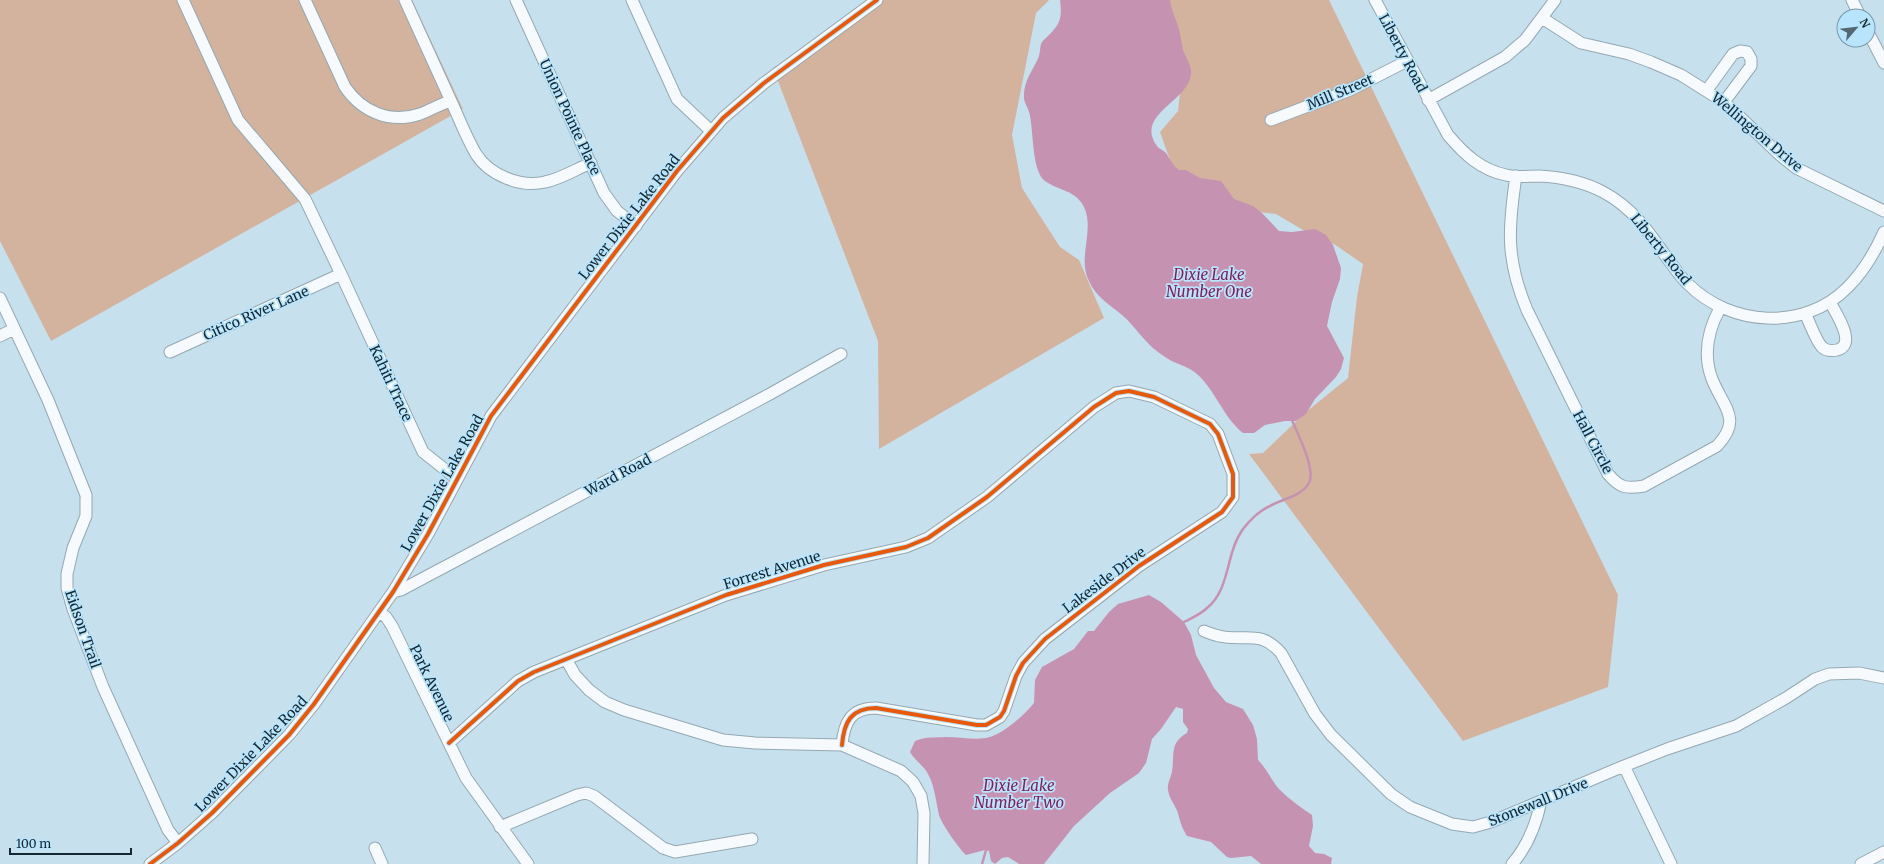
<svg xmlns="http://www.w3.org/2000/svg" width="1884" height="864" viewBox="0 0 1884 864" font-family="Merriweather,serif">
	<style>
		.forest { fill: #d3b39e }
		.water { fill: #c692b1 }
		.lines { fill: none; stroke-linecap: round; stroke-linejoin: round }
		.stream { stroke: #c692b1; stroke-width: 2.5 }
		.minor-casing { stroke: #94a8b2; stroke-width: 13 }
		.minor { stroke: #f7fafc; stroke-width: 11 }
		.cycleway-casing { stroke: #b8e5fd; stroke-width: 6 }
		.cycleway { stroke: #e8590c; stroke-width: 4 }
		.labels { text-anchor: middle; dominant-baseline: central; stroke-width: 3.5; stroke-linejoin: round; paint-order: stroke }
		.street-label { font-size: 14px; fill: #152730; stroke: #b8e5fd }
		.water-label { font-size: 15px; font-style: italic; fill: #831e56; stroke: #b8e5fd }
	</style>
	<rect width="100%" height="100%" fill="#c7e0ee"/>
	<path class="forest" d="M0 0H412L463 109 51 341 0 241Z
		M876 0H1049L1036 13 1012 135 1022 188 1060 247 1079 260 1104 318 879 449 878 341 773 68Z
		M1155 0H1329L1618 595 1608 687 1463 741 1249 454 1263 453 1306 412 1348 378 1357 297 1363 264 1334 244 1303 230 1276 214 1250 211 1188 184 1171 163 1160 132 1178 111 1182 73Z"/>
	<path class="water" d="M1060 0H1170C1171 9 1175 17 1178 26 1181 34 1181 42 1183 50 1185 56 1190 63 1191 70 1194 100 1133 113 1157 146 1159 149 1163 150 1166 153 1170 159 1173 166 1179 170H1186L1200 178 1221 181 1234 199 1253 206 1262 213 1279 231 1292 232 1315 229 1326 235 1333 245 1341 268 1340 279 1332 302 1327 326 1344 358 1341 369 1336 377 1315 399 1306 414 1296 421H1285L1265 425 1254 433H1243C1223 417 1216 391 1197 374 1190 368 1184 366 1176 363 1170 361 1164 356 1158 352 1144 342 1135 326 1122 315 1110 305 1096 297 1089 281 1077 258 1095 230 1084 207 1076 190 1059 191 1045 181 1031 171 1034 128 1029 112 1028 107 1024 103 1024 98 1023 81 1033 71 1039 56 1040 52 1040 48 1041 44 1042 41 1046 38 1049 35 1061 23 1062 17 1060 0Z
		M1149 595 1161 602 1184 622 1191 635 1196 655 1214 688 1226 702 1243 709 1253 725 1257 739 1258 760C1267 769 1271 780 1279 789 1289 799 1300 807 1312 815L1313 826 1309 846 1315 853 1324 854 1332 858 1331 864H1261L1251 856 1231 858 1227 857 1211 842 1187 836C1182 828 1180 822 1178 813 1175 805 1169 798 1168 790 1167 783 1171 778 1172 771 1175 755 1169 743 1187 733L1188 729 1183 722V709L1176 707 1161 729 1152 739 1146 763 1139 773 1110 793 1074 826 1044 864H1019L1008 857 1002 858 995 864 991 861 989 851 985 850 966 855C960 850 941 823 939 815 936 802 935 788 929 776 925 766 915 761 910 752L915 741C927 736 934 738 946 737 959 737 973 740 986 738 1003 735 1024 715 1034 703L1035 680 1042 667 1074 649 1088 631H1094L1109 612 1118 604Z"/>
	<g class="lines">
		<path class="stream" d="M1184 622C1192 618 1201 614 1207 608 1231 588 1225 554 1243 529 1250 520 1259 511 1270 506 1282 499 1302 496 1309 483 1316 469 1298 435 1292 420
			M982 864 986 850"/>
		<g class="minor-casing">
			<path id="minor" d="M183 0 238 120 305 199 341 274 423 452 457 479
				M305 0 345 87C362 112 390 124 420 114 431 110 440 104 451 101 459 118 466 137 476 154 489 175 521 188 545 182 561 179 576 169 591 163
				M405 0 451 101
				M516 0 604 193 617 211 636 226
				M632 0 677 99 711 131
				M1375 0 1448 135C1464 154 1481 170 1506 175 1517 178 1528 176 1539 176 1560 177 1584 182 1603 192 1632 207 1649 232 1667 258 1674 267 1680 277 1688 284 1730 326 1804 332 1848 287 1864 271 1875 252 1884 232
				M1852 0 1860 16
				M1542 18 1581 43 1629 54 1651 62 1681 75 1724 102 1780 155 1796 168 1884 211
				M1868 32 1884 63
				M1707 90 1733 54 1740 51 1747 52 1751 59V66L1724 102
				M1428 100 1505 57 1525 40 1555 0
				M1271 120 1350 90 1407 61
				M1516 176C1508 229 1506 260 1527 310L1608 474C1620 488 1626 489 1644 486L1717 446C1743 419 1723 407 1712 379 1703 355 1708 330 1720 308
				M0 298 48 400 86 495V516L73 548 67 574V588L73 609 103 687 168 830 178 843
				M1805 313C1809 321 1816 341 1822 347 1826 351 1832 351 1837 350 1858 345 1835 312 1830 302
				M0 336 14 329
				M170 352 341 274
				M393 592 401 590 770 394 841 354
				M379 612 386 617 392 626 466 778 528 864
				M1204 631C1209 633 1214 635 1219 636 1245 642 1260 629 1281 653L1315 714 1331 735 1391 794 1410 807 1452 824 1473 827 1491 822 1624 766 1667 749 1736 726 1786 698 1815 679 1829 674 1859 673 1884 678
				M566 659 575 675 589 690 605 702 624 710 723 740 755 743 842 745 901 771 913 782 921 796 924 813 923 864
				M449 743 518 681 534 672 726 595 824 565 906 547 928 538 987 497 1094 407 1116 393 1129 391 1154 397 1210 424 1218 434 1233 474V497L1222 512 1139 566 1045 639 1023 663 1016 676 1004 711 1000 717 986 725H977L876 708C851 708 844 722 842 745
				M1624 766 1671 864
				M500 827 577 795 586 793 594 796 663 848 675 852 752 839
				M375 848 382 864
				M150 864 178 843 212 813 289 735 314 704 393 592 428 534 491 416 677 171 723 118 764 83 877 0
				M1512 864C1528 846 1536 825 1541 801
				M1861 864 1884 852"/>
		</g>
		<use href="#minor" class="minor"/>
		<g class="cycleway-casing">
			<path id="cycleway" d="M449 743 518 681 534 672 726 595 824 565 906 547 928 538 987 497 1094 407 1116 393 1129 391 1154 397 1210 424 1218 434 1233 474V497L1222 512 1139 566 1045 639 1023 663 1016 676 1004 711 1000 717 986 725H977L876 708C851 708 844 722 842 745
				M150 864 178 843 212 813 289 735 314 704 393 592 428 534 491 416 677 171 723 118 764 83 877 0"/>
		</g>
		<use href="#cycleway" class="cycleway"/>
	</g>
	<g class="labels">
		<g class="street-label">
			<text transform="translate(1403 53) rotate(62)">Liberty Road</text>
			<text transform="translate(1340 92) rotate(-23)">Mill Street</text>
			<text transform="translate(570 117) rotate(65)">Union Pointe Place</text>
			<text transform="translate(1757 132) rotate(40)">Wellington Drive</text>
			<text transform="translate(629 217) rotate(-52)">Lower Dixie Lake Road</text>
			<text transform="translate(1661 249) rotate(51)">Liberty Road</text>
			<text transform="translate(256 313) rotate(-24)">Citico River Lane</text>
			<text transform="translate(391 383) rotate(65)">Kahiti Trace</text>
			<text transform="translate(1593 442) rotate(62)">Hall Circle</text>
			<text transform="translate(618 475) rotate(-28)">Ward Road</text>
			<text transform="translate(442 483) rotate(-61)">Lower Dixie Lake Road</text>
			<text transform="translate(772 570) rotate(-17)">Forrest Avenue</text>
			<text transform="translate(1104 580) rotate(-37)">Lakeside Drive</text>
			<text transform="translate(83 629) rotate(71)">Eidson Trail</text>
			<text transform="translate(432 683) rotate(64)">Park Avenue</text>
			<text transform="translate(251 754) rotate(-46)">Lower Dixie Lake Road</text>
			<text transform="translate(1538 802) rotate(-22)">Stonewall Drive</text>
		</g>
		<g class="water-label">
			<text x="1209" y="274">Dixie Lake<tspan x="1209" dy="17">Number One</tspan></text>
			<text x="1019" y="785">Dixie Lake<tspan x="1019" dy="17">Number Two</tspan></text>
		</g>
	</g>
	<g transform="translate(1856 28) rotate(62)"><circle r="19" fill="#b8e5fd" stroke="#7799ab"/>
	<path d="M0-3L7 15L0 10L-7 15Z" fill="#536872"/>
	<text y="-6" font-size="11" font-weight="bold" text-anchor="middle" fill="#152730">N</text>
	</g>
	<path d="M10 848v6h121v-6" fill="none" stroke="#152730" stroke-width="2"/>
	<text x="16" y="848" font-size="12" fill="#152730" stroke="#b8e5fd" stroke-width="3" paint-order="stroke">100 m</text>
</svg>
